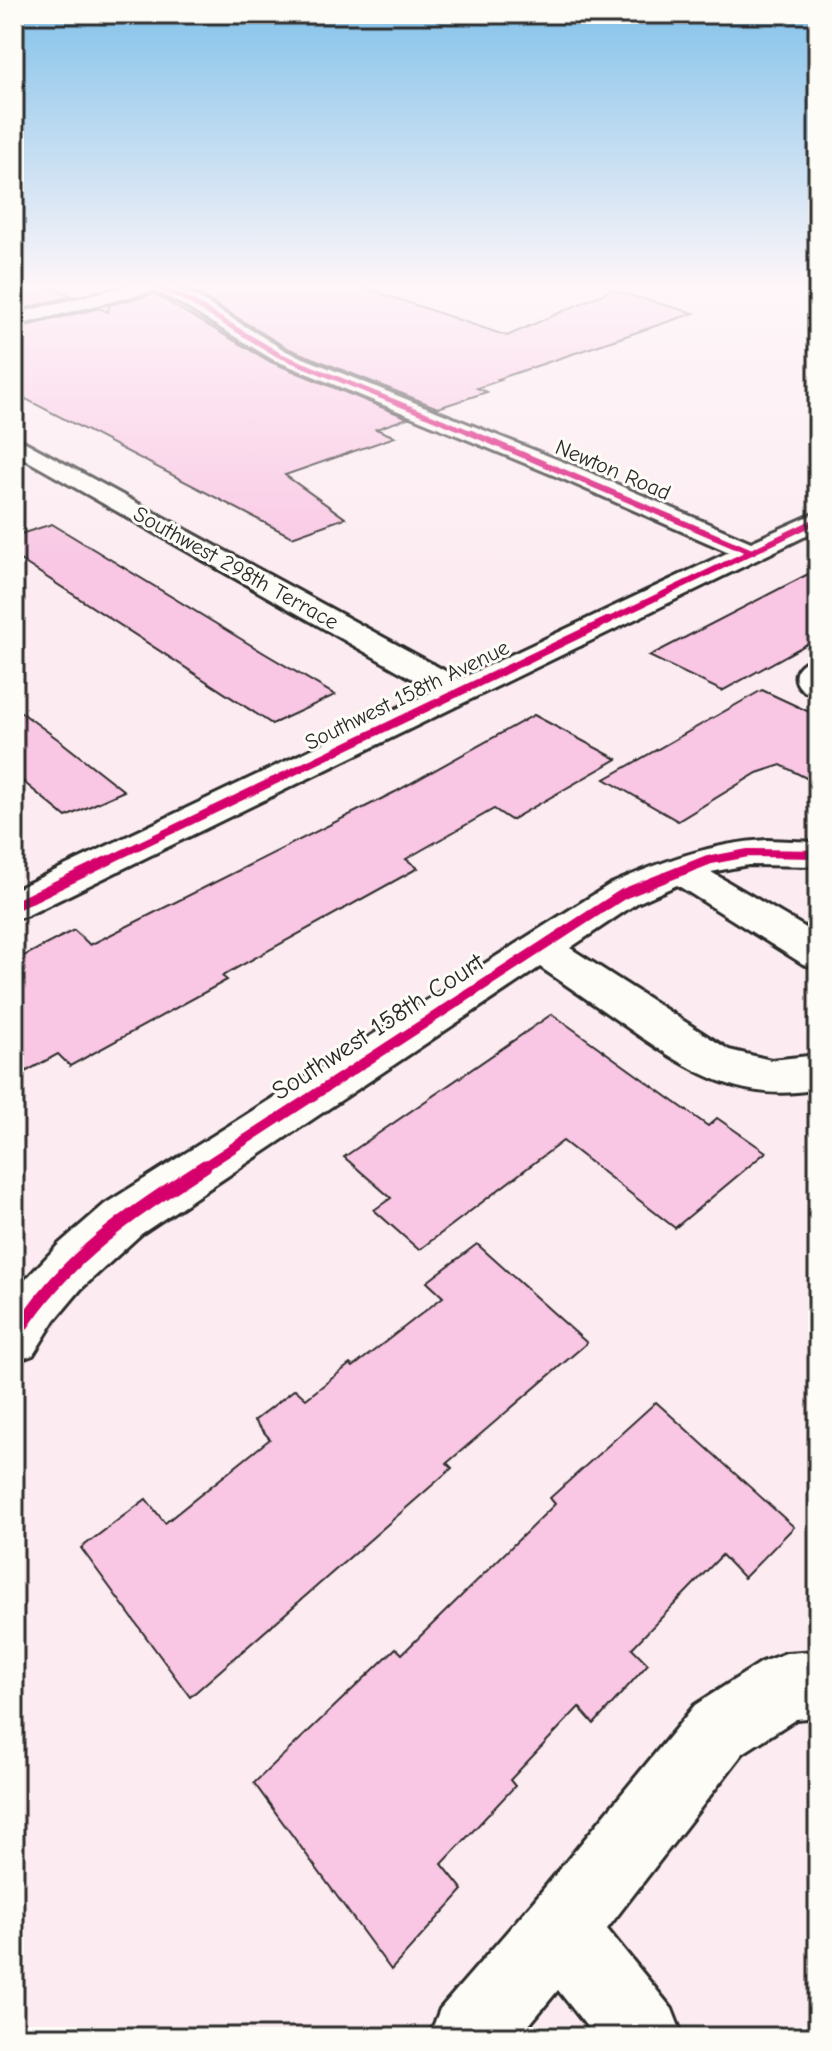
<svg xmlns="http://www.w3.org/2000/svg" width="832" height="2051" viewBox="0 0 832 2051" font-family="'Comic Neue',sans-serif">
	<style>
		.building { fill: #f9c6e3; stroke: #2b2b2b; stroke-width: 2 }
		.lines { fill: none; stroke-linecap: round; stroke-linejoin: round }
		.street-casing { stroke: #2b2b2b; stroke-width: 6 }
		.secondary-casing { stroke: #2b2b2b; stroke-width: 6 }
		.street { fill: #fdfcf7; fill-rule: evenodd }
		.secondary { fill: #fdfcf7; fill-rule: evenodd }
		.cycleway-far4-casing { stroke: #fdfcf7; stroke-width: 7 }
		.cycleway-far3-casing { stroke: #fdfcf7; stroke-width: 9 }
		.cycleway-far2-casing { stroke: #fdfcf7; stroke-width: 12 }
		.cycleway-far1-casing { stroke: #fdfcf7; stroke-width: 15 }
		.cycleway-casing { stroke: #fdfcf7; stroke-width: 18 }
		.cycleway-far4 { stroke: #d6006c; stroke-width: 5 }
		.cycleway-far3 { stroke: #d6006c; stroke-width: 6 }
		.cycleway-far2 { stroke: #d6006c; stroke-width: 8 }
		.cycleway-far1 { stroke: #d6006c; stroke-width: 10 }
		.cycleway { stroke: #d6006c; stroke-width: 13 }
		.labels { text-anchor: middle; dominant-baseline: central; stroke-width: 6; stroke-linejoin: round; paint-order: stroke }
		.far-street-label { font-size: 22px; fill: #2b2b2b; stroke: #fdfcf7 }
		.street-label { font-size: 26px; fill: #2b2b2b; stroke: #fdfcf7 }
	</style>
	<rect width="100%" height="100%" fill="#fcecf1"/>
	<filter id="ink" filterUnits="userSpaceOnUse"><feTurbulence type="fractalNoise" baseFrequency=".0125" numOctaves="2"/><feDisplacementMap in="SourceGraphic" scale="16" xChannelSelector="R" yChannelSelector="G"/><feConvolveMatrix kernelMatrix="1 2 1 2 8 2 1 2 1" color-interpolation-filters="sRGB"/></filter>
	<g filter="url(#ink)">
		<path class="building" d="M14 285H46L72 296 14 311Z
			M176 285H356L507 336 611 290 694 313 498 379 501 380 477 388 487 392 438 408 287 348 195 292Z
			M154 294 271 362 408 418 376 429 395 437 285 475 345 518 292 537 14 393V329L99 308 108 312 109 305Z
			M52 524 264 653 335 695 272 724 14 556V536Z
			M818 569V638L722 691 649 656Z
			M762 690 818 716V784L781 765 757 773 678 821 605 779Z
			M14 707 59 740 124 791 66 817 14 774Z
			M534 715 617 759 511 820 494 809 406 859 418 868 222 976 227 980 70 1066 58 1054 14 1078V961L74 930 90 945 395 792Z
			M552 1014 708 1126 717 1118 766 1152 675 1228 563 1141 419 1250 374 1210 391 1198 344 1157Z
			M477 1244 587 1343 447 1463 452 1468 190 1697 81 1548 146 1499 165 1523 270 1439 254 1421 295 1389 306 1399 350 1364 353 1367 443 1297 427 1282Z
			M656 1402 794 1527 744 1578 722 1555 632 1648 648 1664 594 1724 579 1707 510 1780 515 1786 442 1864 463 1890 391 1970 254 1783 396 1648 402 1654 555 1504 550 1498Z"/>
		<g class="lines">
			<g class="street-casing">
				<path id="street" d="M143 285H168L193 295 286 351 581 469 751 542 818 512V530L28 915 14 919V890L434 691 14 453V436L460 679 729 552 563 479 272 359 179 303Z
					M818 657V697C788 689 788 664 818 657Z
					M767 840 818 842V866L748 865 711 872 818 935V968L803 964 677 885 637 903 570 948 729 1050 771 1060 818 1055V1089C742 1104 692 1072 631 1030 601 1009 571 988 540 967L141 1234 81 1289 55 1320 33 1355 14 1362V1292L59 1244 105 1204 609 885C660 862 711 843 767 840Z
					M818 1651V1717L796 1719 743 1753 607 1929 672 2009 683 2037H595L558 1990 519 2037H429L440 2009 532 1903 695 1705 762 1662 786 1653Z"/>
			</g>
			<g class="secondary-casing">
				<path id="secondary" d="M131 285H163L161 289 14 326V314Z"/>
			</g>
			<use href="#street" class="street"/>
			<use href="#secondary" class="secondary"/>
			<g class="cycleway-far4-casing">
				<path id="cycleway-far4" d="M152 285 186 299 279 355 474 434"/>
			</g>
			<g class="cycleway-far3-casing">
				<path id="cycleway-far3" d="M469 432 752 552
					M605 622 818 520"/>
			</g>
			<g class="cycleway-far2-casing">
				<path id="cycleway-far2" d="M105 862 609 620
					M701 862 748 853 818 854"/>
			</g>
			<g class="cycleway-far1-casing">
				<path id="cycleway-far1" d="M14 906 109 860
					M202 1168 623 894 708 860"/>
			</g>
			<g class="cycleway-casing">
				<path id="cycleway" d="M14 1338C62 1259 129 1215 205 1166"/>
			</g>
			<use href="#cycleway-far4" class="cycleway-far4"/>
			<use href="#cycleway-far3" class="cycleway-far3"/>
			<use href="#cycleway-far2" class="cycleway-far2"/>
			<use href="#cycleway-far1" class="cycleway-far1"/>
			<use href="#cycleway" class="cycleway"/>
		</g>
	</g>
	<linearGradient id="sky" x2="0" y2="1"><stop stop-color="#83c2ea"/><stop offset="0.5" stop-color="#fef6f9"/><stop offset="1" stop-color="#fef6f9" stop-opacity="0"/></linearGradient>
	<rect width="832" height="572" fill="url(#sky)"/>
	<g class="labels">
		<g class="far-street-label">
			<text transform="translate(613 470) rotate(23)">Newton Road</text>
			<text transform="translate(236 568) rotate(29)">Southwest 298th Terrace</text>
			<text transform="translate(407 695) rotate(-26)">Southwest 158th Avenue</text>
		</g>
		<g class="street-label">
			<text transform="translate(378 1027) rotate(-33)">Southwest 158th Court</text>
		</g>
	</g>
	<rect width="832" height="2051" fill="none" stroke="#fdfcf7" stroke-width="48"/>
	<rect x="24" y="24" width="784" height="2003" fill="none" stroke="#2b2b2b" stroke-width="3" filter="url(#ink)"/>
</svg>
